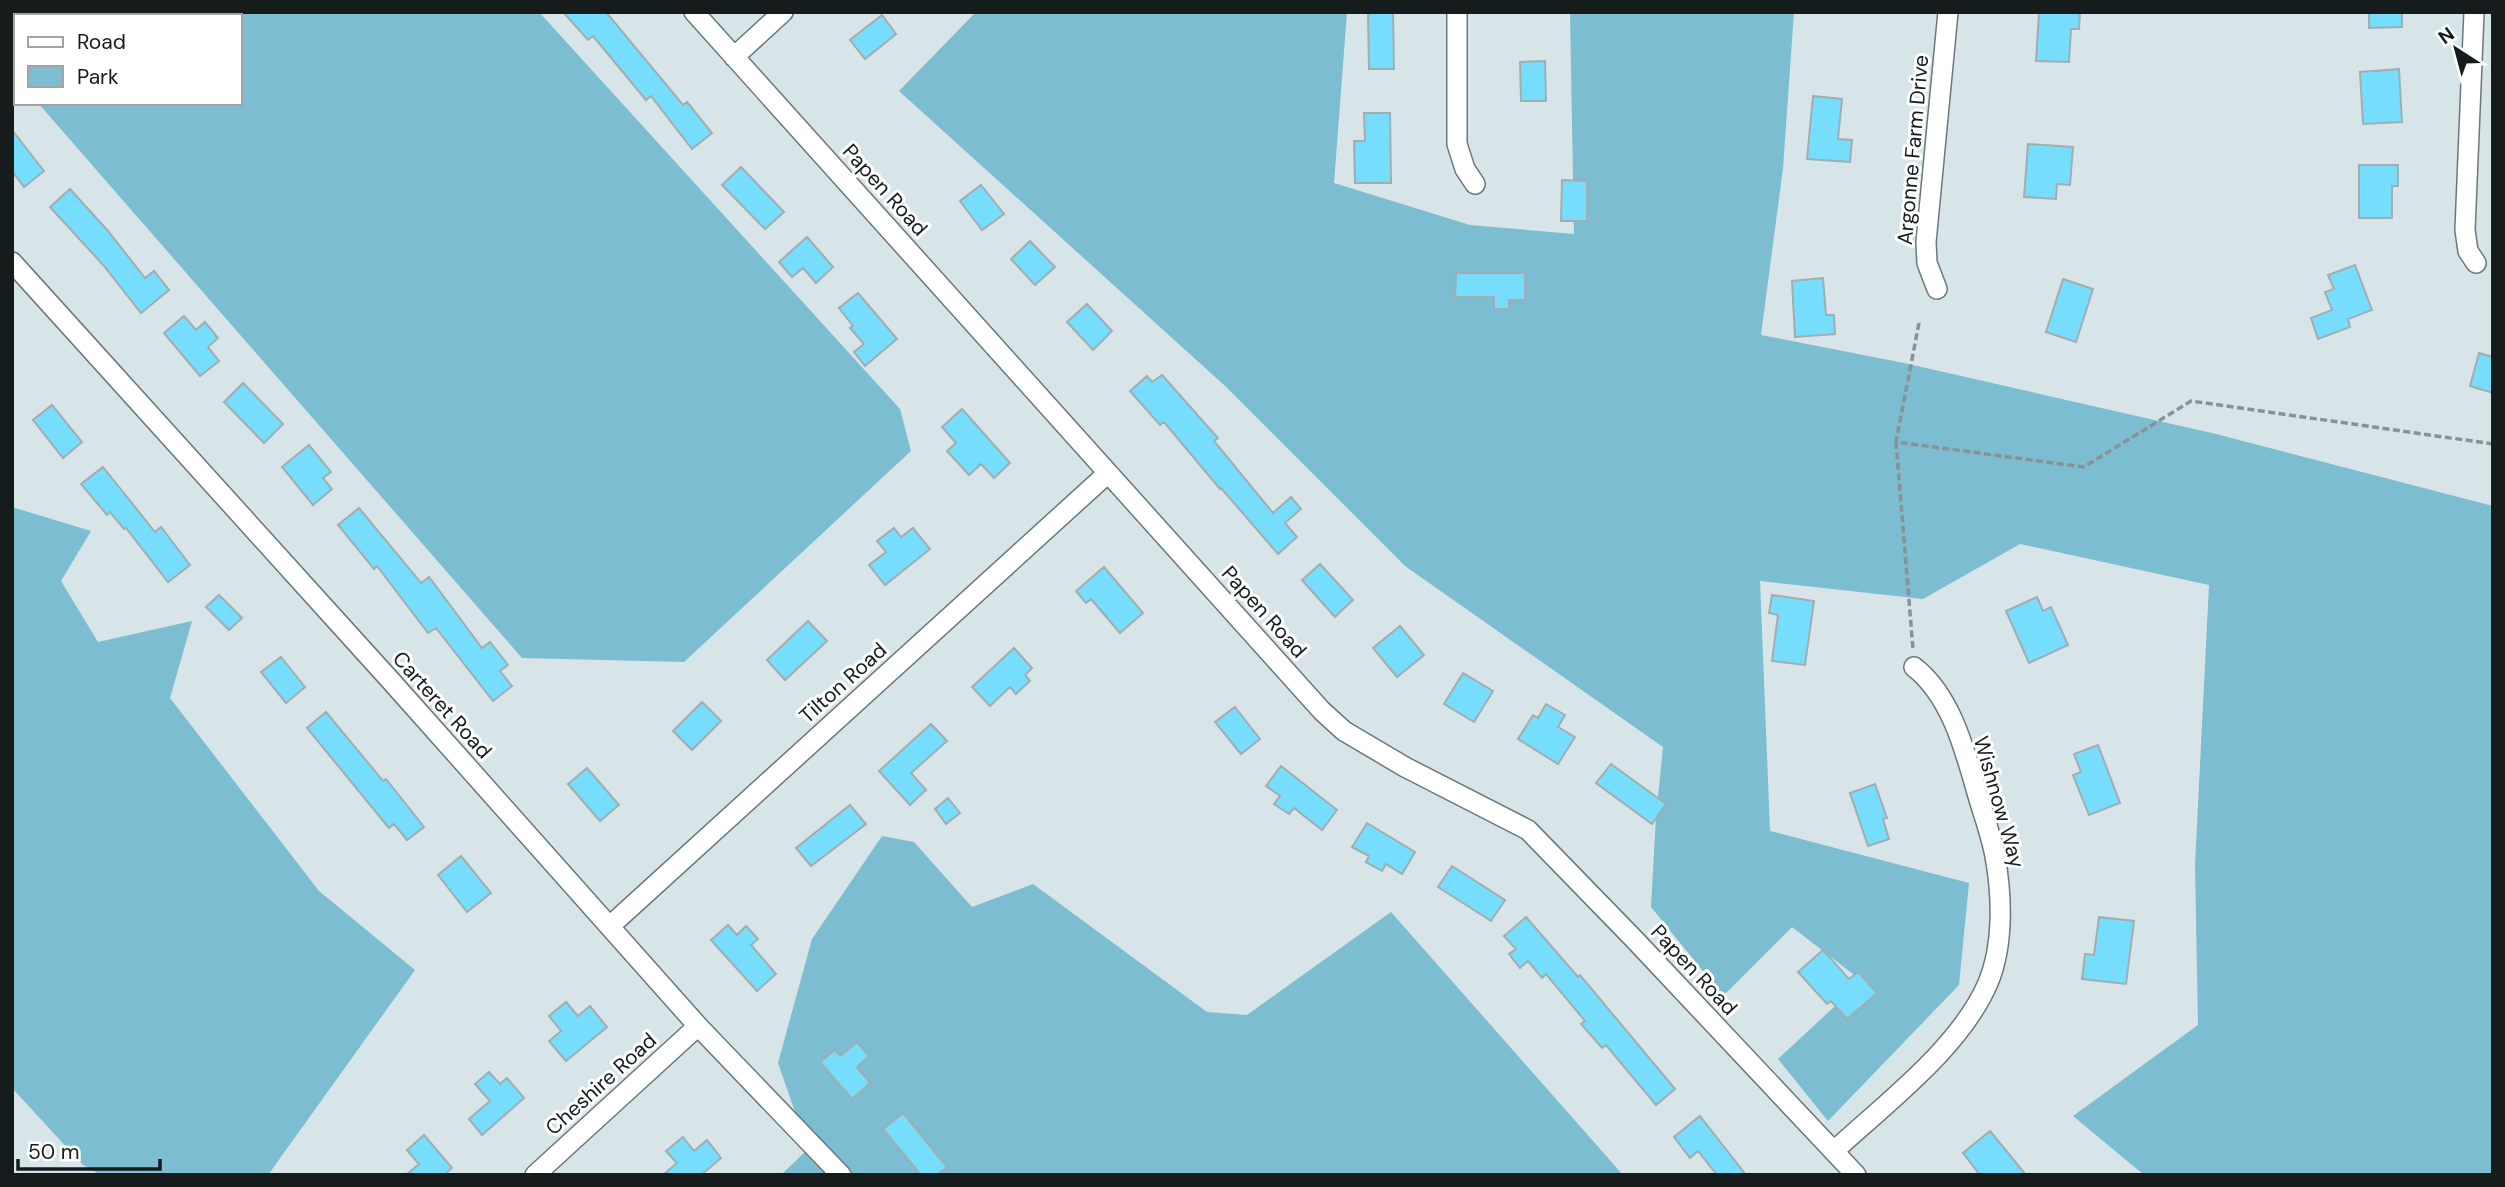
<svg xmlns="http://www.w3.org/2000/svg" width="2505" height="1187" viewBox="0 0 2505 1187" font-family="'DM Sans',sans-serif">
	<style>
		.green { fill: #7cbdd1 }
		.building { fill: #77ddfc; stroke: #a1adb1; stroke-width: 2 }
		.lines { fill: none; stroke-linecap: round; stroke-linejoin: round }
		.minor-casing { stroke: #6c777b; stroke-width: 22 }
		.path { stroke: #889295; stroke-width: 3.5; stroke-dasharray: 7 3.5; stroke-linecap: butt }
		.minor { stroke: #fff; stroke-width: 19 }
		.labels { text-anchor: middle; dominant-baseline: central; stroke-width: 6; stroke-linejoin: round; paint-order: stroke }
		.street-label { font-size: 21px; fill: #161b1c; stroke: #fff }
	</style>
	<rect width="100%" height="100%" fill="#d7e4e8"/>
	<path class="green" d="M12 12H539L900 409 911 451 684 662 522 658 38 103H240V16H16V78L12 74Z
		M976 12H1347L1334 183 1470 225 1574 234 1570 12H1794L1783 168 1761 335 1904 363 2216 434 2493 506V1175H2144L2073 1116 2198 1025 2195 865 2209 585 2020 544 1923 599 1760 581 1770 831 1969 883 1959 985 1828 1121 1778 1059 1862 981 1792 927 1723 996 1651 907 1656 817 1663 747 1405 566 1224 385 899 91Z
		M12 507 91 531 61 581 98 642 192 621 170 698 319 891 415 970 268 1175H101L83 1165 12 1088Z
		M882 836 914 842 972 907 1033 884 1207 1012 1247 1015 1391 912 1623 1175H781L808 1149 778 1063 812 939Z"/>
	<path class="building" d="M563 12H606L683 105 687 102 712 133 692 149 651 96 646 100 593 36 588 40Z
		M1368 12H1393L1394 69H1369Z
		M2039 12H2080L2079 29H2071L2069 62 2036 61Z
		M2369 12H2402V27L2369 28Z
		M882 15 896 34 865 59 850 40Z
		M1545 61 1546 101H1521L1520 62Z
		M2399 69 2402 122 2363 124 2360 72Z
		M1813 96 1842 99 1838 139 1852 140 1850 162 1807 159Z
		M1364 113H1390L1391 183H1355L1354 141H1365Z
		M12 130 44 171 24 187 12 171Z
		M2028 144 2073 147 2070 185 2057 184 2056 199 2024 197Z
		M2359 165H2398V186H2392V218H2359Z
		M741 167 784 212 765 229 722 185Z
		M1562 180 1587 181V221H1561Z
		M981 185 1004 214 982 230 960 201Z
		M70 189 108 231 145 278 154 271 169 290 141 313 104 266 50 207Z
		M807 237 833 267 816 283 803 268 792 277 779 262Z
		M1030 241 1055 267 1035 285 1011 259Z
		M2355 265 2372 310 2348 319 2350 327 2318 339 2311 318 2332 310 2325 292 2334 289 2328 275Z
		M1456 273H1525V300H1509V309H1494V297H1455Z
		M1823 278 1826 315H1834L1835 334 1795 337 1792 281Z
		M2063 279 2093 289 2076 342 2046 332Z
		M858 293 897 339 865 366 854 352 864 344 850 328 853 326 839 308Z
		M1087 304 1112 331 1093 350 1067 322Z
		M184 316 196 330 205 322 218 338 208 347 219 361 200 376 164 333Z
		M2479 353 2493 357V393L2470 386Z
		M1162 375 1218 438 1214 441 1273 513 1291 497 1301 509 1285 523 1297 537 1278 554 1221 488 1220 489 1164 422 1160 425 1130 391 1147 376 1152 382Z
		M243 383 283 424 264 443 224 402Z
		M52 405 82 442 63 458 33 420Z
		M962 409 1010 463 994 478 981 464 969 475 947 451 956 443 942 427Z
		M309 445 331 472 323 478 332 489 313 505 282 467Z
		M103 467 155 532 161 527 190 565 168 582 126 528 124 529 110 512 107 515 81 484Z
		M359 508 421 583 429 577 482 648 490 642 508 665 500 671 512 686 493 701 436 628 428 633 377 566 374 569 338 525Z
		M894 528 901 537 913 528 930 549 885 585 869 565 886 552 877 541Z
		M1320 564 1353 600 1335 617 1302 580Z
		M1104 567 1143 613 1120 633 1091 599 1086 603 1076 591Z
		M219 595 242 618 229 630 206 607Z
		M1772 595 1814 601 1805 665 1772 661 1778 615 1769 613Z
		M2037 597 2043 611 2051 607 2068 645 2029 663 2006 611Z
		M808 621 827 641 785 680 767 660Z
		M1400 626 1424 655 1397 677 1373 648Z
		M1014 648 1032 668 1025 675 1030 681 1016 694 1010 687 990 706 972 687Z
		M281 657 305 687 286 703 261 672Z
		M1463 673 1493 691 1474 722 1444 704Z
		M702 702 721 721 692 750 673 731Z
		M1546 704 1565 715 1558 727 1575 737 1558 764 1518 739 1533 715 1538 718Z
		M1235 707 1260 739 1241 754 1215 722Z
		M326 712 383 781 386 779 424 827 407 840 394 824 389 828 307 728Z
		M931 724 947 741 911 773 926 790 910 805 879 771Z
		M2098 745 2120 803 2089 815 2073 775 2081 772 2074 754Z
		M1611 764 1666 804 1652 824 1596 783Z
		M1281 766 1337 810 1322 830 1294 808 1289 814 1274 804 1280 796 1266 786Z
		M587 768 619 805 600 821 568 784Z
		M1875 784 1887 818 1883 819 1889 839 1868 846 1850 793Z
		M948 798 960 813 946 824 935 809Z
		M850 805 866 824 811 866 796 848Z
		M1367 823 1415 852 1402 874 1386 864 1382 871 1366 862 1369 856 1352 847Z
		M461 856 491 893 467 912 438 875Z
		M1452 866 1505 900 1491 921 1438 887Z
		M1526 917 1578 977 1580 975 1675 1089 1656 1105 1606 1045 1602 1048 1581 1024 1585 1021 1546 974 1542 978 1528 961 1520 968 1509 954 1516 949 1504 936Z
		M2099 917 2134 921 2126 984 2082 979 2085 954 2094 955Z
		M728 925 737 935 746 926 758 939 751 945 776 974 757 991 711 940Z
		M1823 950 1849 979 1858 972 1877 993 1847 1019 1831 1001 1827 1004 1798 972Z
		M566 1002 578 1016 590 1006 607 1027 566 1061 549 1041 561 1031 549 1016Z
		M857 1042 869 1056 857 1067 870 1083 852 1099 820 1062 835 1050 840 1056Z
		M489 1072 500 1084 507 1078 524 1098 482 1135 469 1119 490 1101 475 1084Z
		M903 1113 947 1167 937 1175H921L883 1129Z
		M1700 1116 1746 1175H1717L1698 1151 1690 1158 1674 1137Z
		M1990 1131 2026 1175H1980L1963 1153Z
		M424 1135 452 1168 444 1175H406L419 1164 407 1150Z
		M683 1137 694 1151 707 1140 721 1158 701 1175H663L677 1163 666 1151Z"/>
	<g class="lines">
		<g class="minor-casing">
			<path id="minor" d="M694 12 1322 711 1344 731 1405 767 1528 830 1634 939 1856 1175
				M1457 12V144L1465 169 1475 184
				M2474 12 2465 230 2468 251 2476 263
				M734 57 783 12
				M12 262 391 681 698 1026 841 1175
				M1937 289 1927 263 1926 242 1948 12
				M610 926 1108 473
				M1834 1151C1886 1103 1960 1048 1988 983 2004 945 2002 895 1995 856 1991 834 1982 811 1976 789 1964 747 1950 695 1914 667
				M535 1175 698 1026"/>
		</g>
		<path class="path" d="M1919 323 1896 442 2084 467 2191 401 2493 444
			M1896 442 1913 649"/>
		<use href="#minor" class="minor"/>
	</g>
	<g class="labels">
		<g class="street-label">
			<text transform="translate(1913 150) rotate(-85)">Argonne Farm Drive</text>
			<text transform="translate(885 190) rotate(48)">Papen Road</text>
			<text transform="translate(1264 612) rotate(48)">Papen Road</text>
			<text transform="translate(843 683) rotate(-42)">Tilton Road</text>
			<text transform="translate(442 705) rotate(48)">Carteret Road</text>
			<text transform="translate(1999 802) rotate(74)">Wishnow Way</text>
			<text transform="translate(1694 970) rotate(47)">Papen Road</text>
			<text transform="translate(601 1084) rotate(-42)">Cheshire Road</text>
		</g>
	</g>
	<rect width="2505" height="1187" fill="none" stroke="#161b1c" stroke-width="28"/>
	<rect x="14" y="14" width="228" height="91" fill="#ffffff" stroke="#a2a4a4" stroke-width="2"/>
	<rect x="28" y="37" width="35" height="10" fill="#ffffff" stroke="#a2a4a4" stroke-width="2"/>
	<text x="77" y="49" font-size="21" fill="#161b1c">Road</text>
	<rect x="28" y="66" width="35" height="21" fill="#7cbdd1" stroke="#a2a4a4" stroke-width="2"/>
	<text x="77" y="84" font-size="21" fill="#161b1c">Park</text>
	<g transform="translate(2456 49) rotate(324)" stroke="#ffffff" stroke-width="5" paint-order="stroke">
	<path d="M0-5L12 26L0 18L-12 26Z" fill="#161b1c"/>
	<text y="-10" font-size="19" font-weight="bold" text-anchor="middle" fill="#161b1c">N</text>
	</g>
	<path d="M18 1159v10h142v-10" fill="none" stroke="#161b1c" stroke-width="3.5"/>
	<text x="28" y="1159" font-size="21" fill="#161b1c" stroke="#ffffff" stroke-width="5" paint-order="stroke">50 m</text>
</svg>
